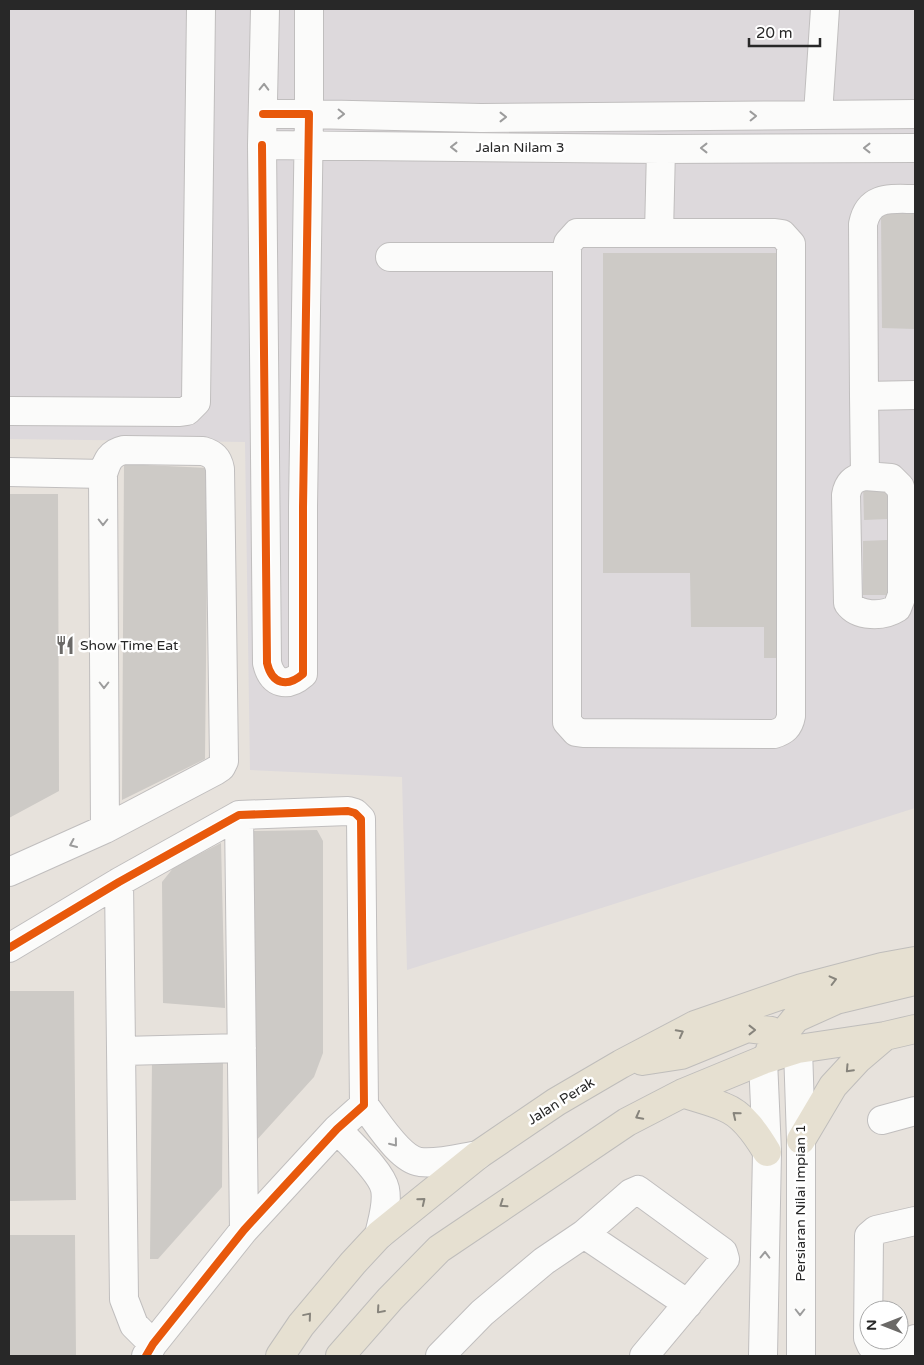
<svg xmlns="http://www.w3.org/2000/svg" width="924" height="1365" viewBox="0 0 924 1365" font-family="'Varela Round',sans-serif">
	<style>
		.industrial { fill: #ddd9dc }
		.building { fill: #cdcac6 }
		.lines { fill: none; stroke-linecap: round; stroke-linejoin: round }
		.minor-casing { stroke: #c0bebe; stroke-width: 30 }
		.major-casing { stroke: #bfbdbb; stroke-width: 30 }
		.minor { stroke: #fbfbfa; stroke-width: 28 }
		.major { stroke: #e6e0d1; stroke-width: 28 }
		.cycleway-casing { stroke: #fff; stroke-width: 11 }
		.cycleway { stroke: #e8590c; stroke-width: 8 }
		.oneway { stroke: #9c9c9c }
		.oneway2 { stroke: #87847c }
		.labels { text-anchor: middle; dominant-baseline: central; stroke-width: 5; stroke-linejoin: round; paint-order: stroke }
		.street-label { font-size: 14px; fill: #282828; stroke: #fff }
		.poi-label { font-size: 14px; fill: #282828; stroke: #fff; text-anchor: start }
	</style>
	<rect width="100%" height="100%" fill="#e7e2dc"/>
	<path class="industrial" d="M9 9H915V808L407 970 402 777 250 770 245 442 9 439Z"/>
	<path class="building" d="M881 213H915V329L882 328Z
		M603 253H779V658H764V627H691L690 573H603Z
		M124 464 208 468 205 759 122 800Z
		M887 483 888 519 864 520 863 484Z
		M9 494H58L59 791 9 818Z
		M887 540 888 595H863V541Z
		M317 830 323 841V1053L314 1077 255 1142 253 831Z
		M221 843 225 1008 163 1003 162 882 174 867Z
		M9 991H74L76 1200 9 1201Z
		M152 1060 223 1061 222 1187 158 1259H150Z
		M9 1235H75L76 1356H9Z"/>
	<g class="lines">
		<g class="minor-casing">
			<path id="minor" d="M265 9 262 145 661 149 915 148
				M309 9V114L481 118 915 114
				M818 114 825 9
				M262 145 267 663C272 684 287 688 303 674V507L309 114H263
				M659 233H775L782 234 791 244V716C789 727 784 731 774 734L583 733 576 732 567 722V250L568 243 577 233H659L661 149
				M390 257H567
				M864 396 863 224C869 195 891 199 915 199
				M9 411 180 412 187 411 196 402 201 9
				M9 472 103 474
				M865 476 891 478 900 487 902 494V595L897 608C883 617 858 617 848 603L846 495C848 483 854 478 865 476L864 396 915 395
				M239 815 244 1230
				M9 872 105 829 103 474C107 461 110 453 124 450L203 451C213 454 218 458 220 469L224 761 221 767 215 771 105 829
				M119 882 124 1299 134 1325 153 1344
				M9 948 119 882 239 815 348 811 355 813 361 819 364 1105 337 1129 244 1230 153 1344 146 1356
				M798 1049 801 1140V1356
				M122 1051 242 1048
				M763 1060 767 1152 763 1356
				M364 1105C377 1121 399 1159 420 1162 439 1164 460 1158 478 1155
				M882 1120 915 1111
				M337 1129C350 1144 381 1171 385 1189 388 1204 382 1221 379 1235
				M584 1234 688 1304
				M440 1356 482 1313 544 1261 584 1234 631 1193 638 1190 723 1252 725 1259 644 1356
				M881 1356 871 1345 868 1338 869 1236 876 1230 915 1221
				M892 1356C898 1347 906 1343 915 1339"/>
		</g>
		<g class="major-casing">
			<path id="major" d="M770 1050 796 1018 836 1000 915 981
				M642 1061 681 1055 747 1028 771 1031 798 1049
				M683 1093C696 1098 711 1101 724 1107 743 1114 757 1135 767 1152
				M801 1140 833 1086 858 1059 885 1036
				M280 1356 301 1325 353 1263 379 1235 478 1155 556 1102 621 1064 695 1025 802 988 882 967 915 961
				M340 1356 390 1299 439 1249 627 1122 683 1093 763 1060 798 1049 885 1036 915 1029"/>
		</g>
		<use href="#minor" class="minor"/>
		<use href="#major" class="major"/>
		<g class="cycleway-casing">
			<path id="cycleway" d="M262 145 267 663C272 684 287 688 303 674V507L309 114H263
				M9 948 119 882 239 815 348 811 355 813 361 819 364 1105 337 1129 244 1230 153 1344 146 1356"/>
		</g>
		<use href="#cycleway" class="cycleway"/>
	</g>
	<defs><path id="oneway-chevron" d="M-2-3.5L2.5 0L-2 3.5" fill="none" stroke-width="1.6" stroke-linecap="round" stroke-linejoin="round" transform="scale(1.25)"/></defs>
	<g class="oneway">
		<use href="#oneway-chevron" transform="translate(264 87) rotate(-89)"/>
		<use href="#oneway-chevron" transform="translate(341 114) rotate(1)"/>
		<use href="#oneway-chevron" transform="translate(753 116) rotate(-1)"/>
		<use href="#oneway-chevron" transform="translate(503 117)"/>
		<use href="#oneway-chevron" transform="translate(454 147) rotate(-180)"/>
		<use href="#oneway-chevron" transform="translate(704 148) rotate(180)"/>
		<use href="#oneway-chevron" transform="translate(867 148) rotate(180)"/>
		<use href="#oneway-chevron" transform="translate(103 522) rotate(90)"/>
		<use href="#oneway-chevron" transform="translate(104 685) rotate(90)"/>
		<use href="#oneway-chevron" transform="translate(73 844) rotate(156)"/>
		<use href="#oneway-chevron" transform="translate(394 1143) rotate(51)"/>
		<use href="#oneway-chevron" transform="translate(765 1255) rotate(-89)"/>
		<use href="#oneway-chevron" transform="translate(800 1312) rotate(90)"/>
	</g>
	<g class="oneway2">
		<use href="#oneway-chevron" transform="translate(833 980) rotate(-14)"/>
		<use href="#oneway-chevron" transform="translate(752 1030)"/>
		<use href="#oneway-chevron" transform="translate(680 1033) rotate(-28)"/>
		<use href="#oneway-chevron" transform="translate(849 1069) rotate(133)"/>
		<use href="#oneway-chevron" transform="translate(736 1115) rotate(-141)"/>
		<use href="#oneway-chevron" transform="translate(639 1116) rotate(152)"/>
		<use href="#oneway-chevron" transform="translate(422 1201) rotate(-39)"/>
		<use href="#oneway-chevron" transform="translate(503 1204) rotate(146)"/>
		<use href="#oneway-chevron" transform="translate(380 1310) rotate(131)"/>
		<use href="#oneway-chevron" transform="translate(308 1316) rotate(-50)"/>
	</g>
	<defs>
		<g id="restaurant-bare" transform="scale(1.5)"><path d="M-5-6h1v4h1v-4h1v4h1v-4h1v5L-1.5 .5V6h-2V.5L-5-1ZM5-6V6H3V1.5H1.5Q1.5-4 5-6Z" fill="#6b6967" stroke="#fff" stroke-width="2.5" paint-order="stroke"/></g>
	</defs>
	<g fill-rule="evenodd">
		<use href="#restaurant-bare" x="65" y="645"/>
	</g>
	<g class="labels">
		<g class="street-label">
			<text x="520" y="147">Jalan Nilam 3</text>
			<text transform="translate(561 1101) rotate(-32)">Jalan Perak</text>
			<text transform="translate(800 1203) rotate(-90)">Persiaran Nilai Impian 1</text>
		</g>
		<g class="poi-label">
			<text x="80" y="645">Show Time Eat</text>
		</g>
	</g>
	<rect width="924" height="1365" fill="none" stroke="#282828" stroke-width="20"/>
	<g transform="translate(884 1325) rotate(270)"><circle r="24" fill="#ffffff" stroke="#a9a9a9"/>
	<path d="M0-4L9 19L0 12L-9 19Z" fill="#6b6967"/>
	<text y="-8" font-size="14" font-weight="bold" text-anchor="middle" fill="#282828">N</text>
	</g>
	<path d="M749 38v8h71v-8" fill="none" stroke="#282828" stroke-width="2.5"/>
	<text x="756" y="38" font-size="15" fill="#282828" stroke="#ffffff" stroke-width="4" paint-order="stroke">20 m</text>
</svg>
